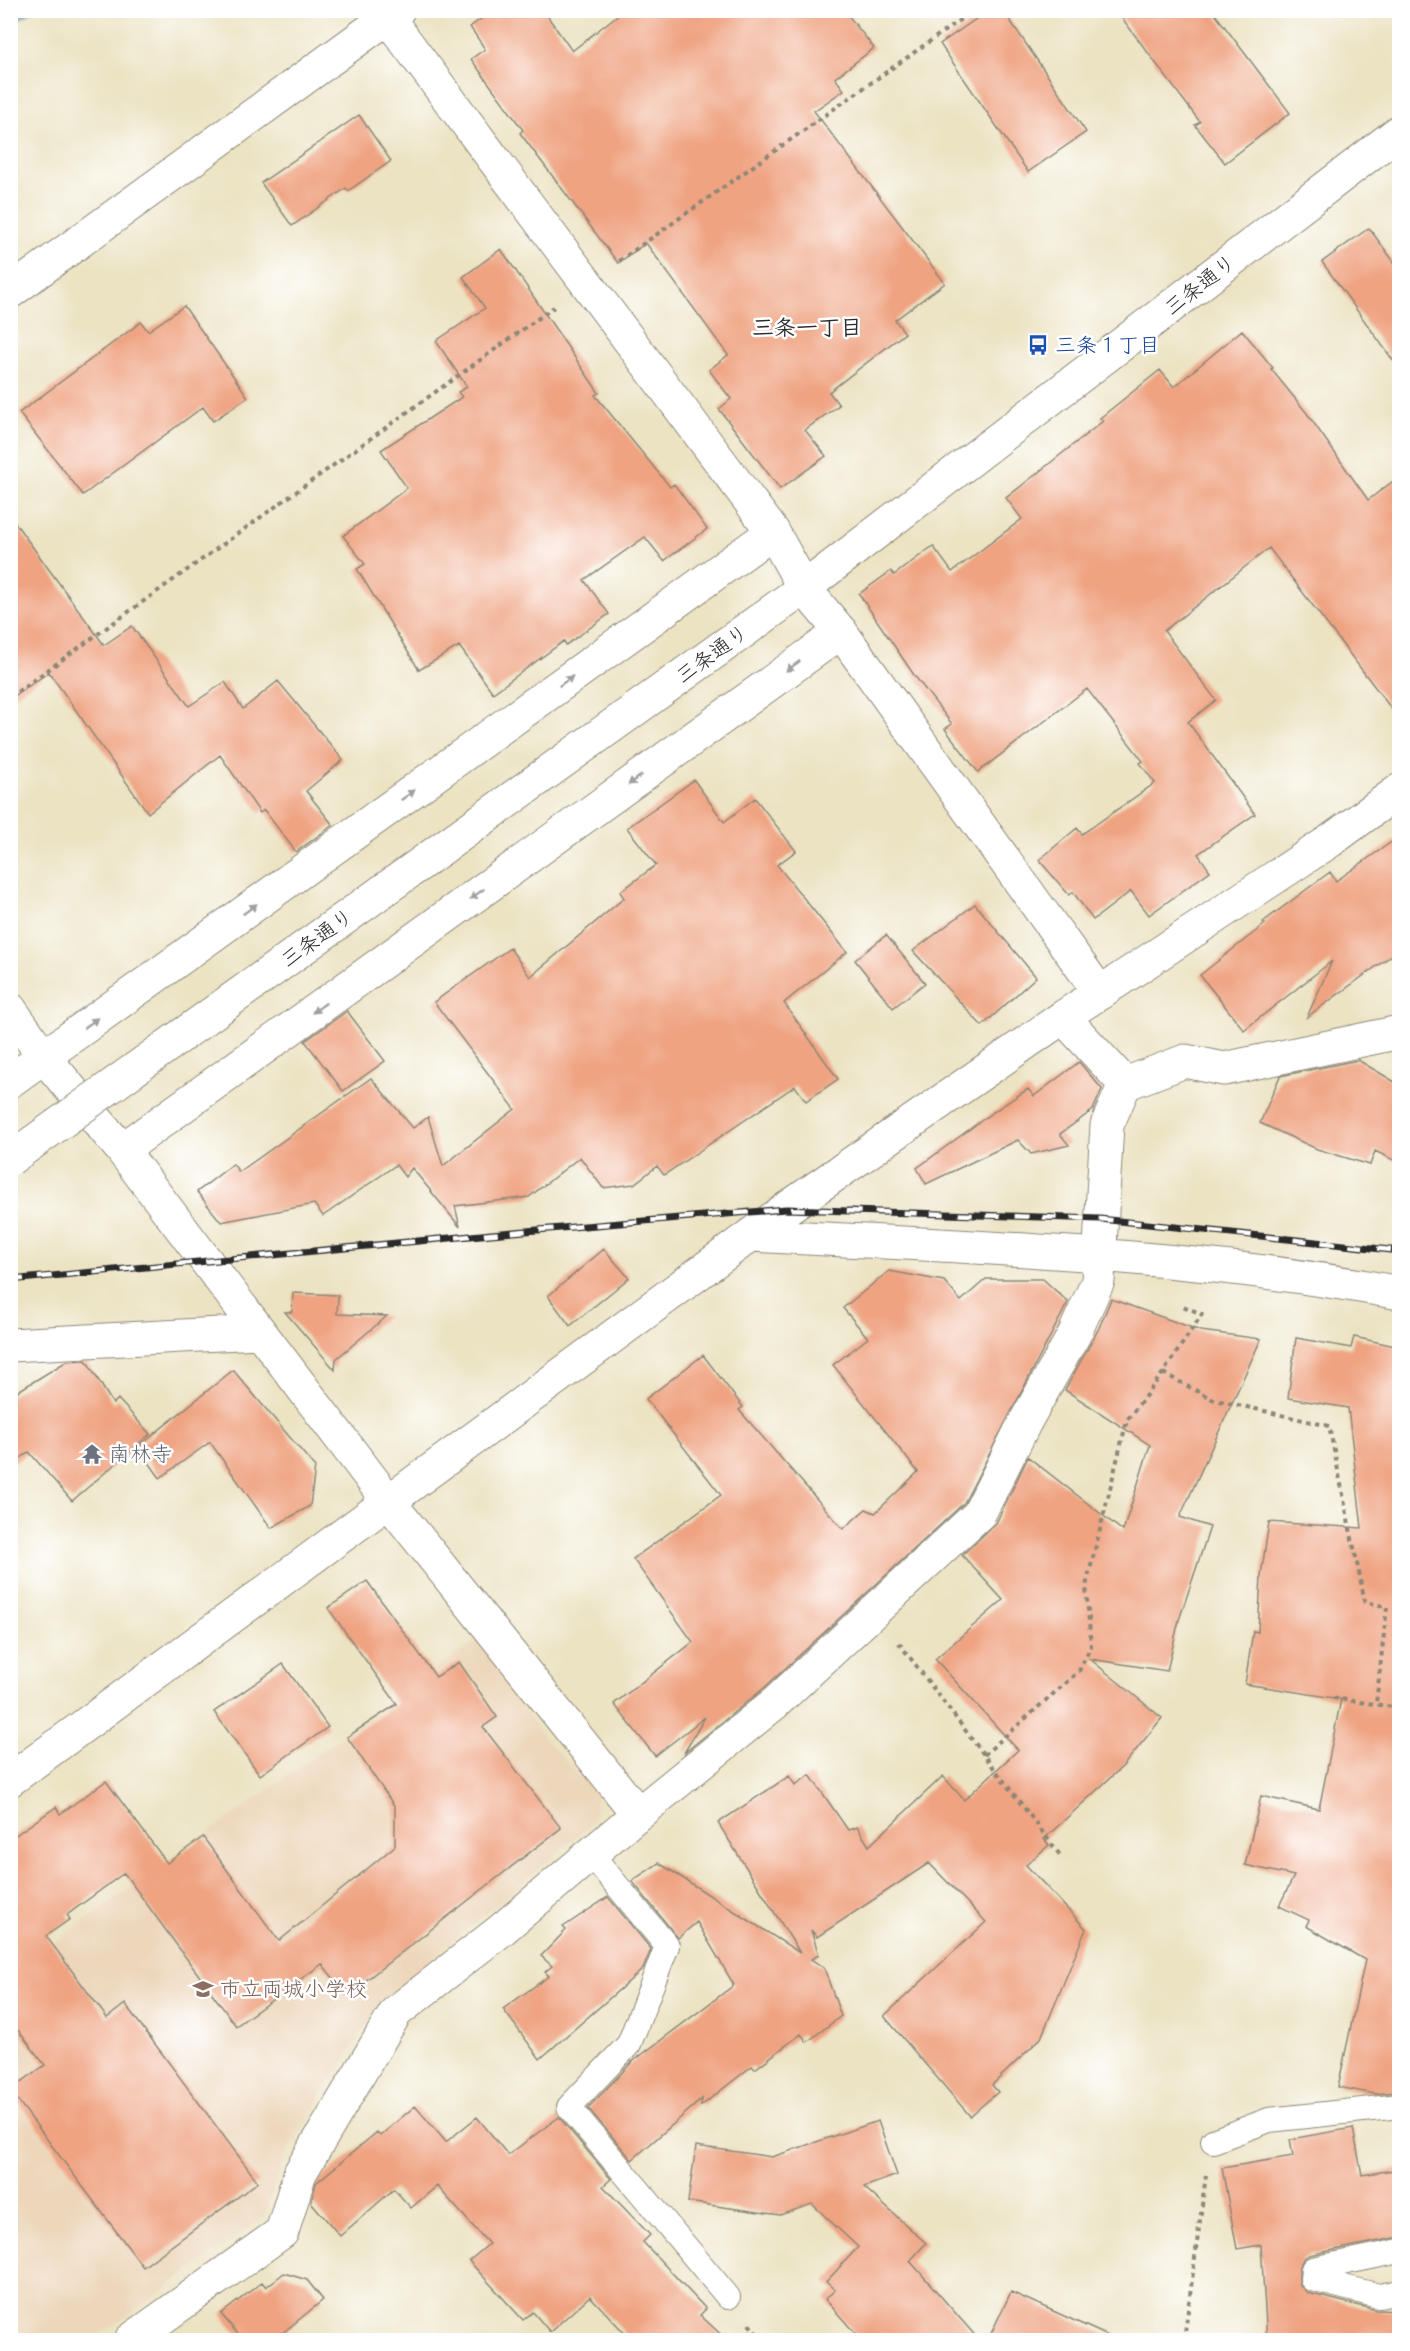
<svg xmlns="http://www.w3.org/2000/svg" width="1410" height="2351" viewBox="0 0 1410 2351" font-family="'Shantell Sans','Klee One',sans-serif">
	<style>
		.built { fill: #edd7bb }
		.water { fill: #5bb1d7; stroke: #436e81; stroke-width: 1.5 }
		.building { fill: #efa381 }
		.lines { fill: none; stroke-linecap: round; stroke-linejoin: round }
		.lane-casing { stroke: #8c8777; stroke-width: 26 }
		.street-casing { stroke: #8c8777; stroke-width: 35 }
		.secondary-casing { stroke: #8c8777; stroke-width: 35 }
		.highway-casing { stroke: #8c8777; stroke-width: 35 }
		.path { stroke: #8c8777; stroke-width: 4; stroke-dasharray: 4.5 4.5; stroke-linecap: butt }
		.lane { stroke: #fff; stroke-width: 24 }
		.street { stroke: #fff; stroke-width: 33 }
		.secondary { stroke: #fff; stroke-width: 33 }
		.highway { stroke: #fff; stroke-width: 33 }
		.rail-casing { stroke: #2b2b2b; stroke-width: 7 }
		.rail { stroke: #fff; stroke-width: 4.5; stroke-dasharray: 14; stroke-linecap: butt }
		.highway-bridge-casing { stroke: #8c8777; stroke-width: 35; stroke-linecap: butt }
		.highway-bridge { stroke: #fff; stroke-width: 33 }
		.oneway { fill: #a0a0a0 }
		.labels { text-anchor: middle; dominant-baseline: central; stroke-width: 5; stroke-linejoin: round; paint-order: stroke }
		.street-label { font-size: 21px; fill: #2b2b2b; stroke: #fff }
		.transit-label { font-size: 21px; fill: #164399; stroke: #fff; text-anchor: start }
		.worship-label { font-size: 21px; fill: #5b616d; stroke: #fff; text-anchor: start }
		.education-label { font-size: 21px; fill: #785e54; stroke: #fff; text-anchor: start }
		.neighbourhood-label { font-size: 22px; font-weight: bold; fill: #2b2b2b; stroke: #fff }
	</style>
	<rect width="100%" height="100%" fill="#fff"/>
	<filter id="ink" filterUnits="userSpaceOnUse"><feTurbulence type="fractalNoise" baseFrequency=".0167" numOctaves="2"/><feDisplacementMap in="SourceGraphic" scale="12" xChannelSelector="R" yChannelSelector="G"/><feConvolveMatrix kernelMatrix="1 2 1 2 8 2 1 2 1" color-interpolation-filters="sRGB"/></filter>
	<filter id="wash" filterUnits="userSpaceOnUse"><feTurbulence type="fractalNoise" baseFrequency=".008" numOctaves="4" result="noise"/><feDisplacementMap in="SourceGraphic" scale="24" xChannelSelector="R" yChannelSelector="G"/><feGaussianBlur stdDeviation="1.35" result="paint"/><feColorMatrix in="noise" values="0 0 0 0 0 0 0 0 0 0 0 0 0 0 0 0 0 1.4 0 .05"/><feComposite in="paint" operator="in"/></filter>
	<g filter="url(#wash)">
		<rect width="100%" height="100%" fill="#ece3c3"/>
		<path class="built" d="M478 1639 541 1734 597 1794 593 1823 379 2004 284 2157 263 2218 93 2340H11L10 1975Z"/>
		<path class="water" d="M11 10H32V11L11 24Z"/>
		<g id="blocks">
			<path class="building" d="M493 10H543L572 51 624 10H844L874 48 835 78 844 90 814 111 945 283 895 320 905 333 829 392 839 405 805 430 826 456 780 489 719 409 731 399 709 370 728 355 646 243 618 263 520 133 523 130 471 59 485 49 470 27Z
				M989 10H1003L1086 132 1028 172 940 44Z
				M1116 10H1212L1290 113 1225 163 1195 125 1200 122Z
				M359 115 391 161 348 191 346 188 292 226 261 183Z
				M1369 228 1400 270V370L1322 262Z
				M501 249 599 393 595 395 670 487 674 484 707 529 664 561 645 537 584 580 609 614 566 645 564 641 493 693 459 646 419 670 357 569 365 564 343 536 407 488 381 450 462 397 458 392 467 387 436 341 485 308 463 277Z
				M184 306 248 397 213 421 203 407 83 495 19 413 141 322 148 331Z
				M1242 330 1273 368 1271 369 1306 412 1368 500 1400 476V720L1269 548 1164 631 1216 700 1188 722 1255 814 1198 854 1210 871 1149 915 1131 891 1093 920 1073 892 1069 895 1039 860 1077 828 1082 834 1155 783 1140 763 1143 761 1087 689 978 772 945 729 952 724 914 675 859 594 891 571 894 575 933 546 952 572 1022 519 1006 498 1103 421 1100 418 1160 370 1174 387Z
				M10 516 104 645 132 626 189 706 225 682 243 709 278 681 343 760 306 791 333 825 296 852 264 810 260 813 220 755 148 813 49 672 10 699Z
				M694 780 724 822 755 798 796 851 777 865 847 952 784 1003 838 1079 806 1101 795 1086 664 1175 657 1166 634 1184 603 1188 580 1157 529 1197 455 1206 460 1227 412 1168 405 1177 396 1165 323 1216 314 1204 221 1222 197 1192 233 1164 239 1172 371 1078 413 1128 428 1117 443 1166 515 1109 434 1002 510 948 530 977 624 898 620 892 656 865 627 828Z
				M1400 836V949L1307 1017 1332 961 1244 1030 1200 975 1265 924 1263 922 1330 872 1336 881Z
				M975 904 1036 977 982 1026 913 951Z
				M886 935 925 983 893 1008 855 960Z
				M347 1011 385 1061 343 1091 305 1041Z
				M1358 1060 1400 1085V1163L1375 1151 1370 1165 1317 1149 1260 1123 1280 1076Z
				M1079 1062 1102 1089 1093 1110 1060 1134 1069 1145 1031 1154 1018 1140 926 1184 917 1168 993 1112 1028 1089 1034 1096Z
				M604 1249 629 1278 570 1326 548 1296Z
				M889 1271 944 1281 961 1301 986 1279H1043L1068 1302 964 1503 763 1689 684 1753 705 1717 655 1756 614 1704 693 1642 633 1559 721 1495 646 1399 703 1355 743 1407 739 1410 843 1529 866 1509 875 1513 918 1472 833 1365 868 1338 843 1308Z
				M293 1293 338 1295 337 1314 387 1316 336 1359 335 1370 285 1312H292Z
				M1111 1299 1201 1331 1261 1339 1180 1517 1210 1527 1179 1620 1167 1671 1090 1659 1162 1718 1123 1766 1044 1839 1049 1845 1026 1865 1086 1929 1041 2038 992 2085 998 2092 970 2116 884 2016 986 1922 929 1863 817 1937 811 1930 819 1955 811 1959 824 1968 841 2016 807 2042 801 2034 755 2069 752 2066 701 2106 702 2099 632 2160 588 2108 632 2062 734 1985 697 1922 678 1938 632 1881 659 1863 800 1953 718 1823 789 1776 795 1785 810 1775 848 1830 857 1827 869 1846 943 1776 964 1800 1018 1750 935 1659 1003 1600 962 1555 996 1523 1028 1457 1123 1531 1150 1445 1065 1390 1099 1328Z
				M1354 1337 1400 1347V2077L1397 2092 1375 2094 1338 2087 1365 1960 1306 1926 1309 1920 1279 1906 1294 1876 1245 1865 1261 1796 1319 1809 1341 1699 1245 1684 1253 1631 1258 1632 1261 1576 1269 1522 1362 1528 1348 1408 1288 1398 1296 1338 1351 1348Z
				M86 1360 113 1404 118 1399 150 1434 72 1501 29 1452 10 1466V1396L67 1361Z
				M233 1370 315 1467 310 1506 271 1528 210 1442 160 1478 138 1447Z
				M367 1581 436 1677 459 1662 497 1717 483 1727 561 1828 347 1995 322 1964 236 2026 124 1873 67 1915 70 1919 46 1936 107 2018 125 2004 258 2182 143 2267 10 2090 45 2065 10 2020V1839L56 1807 60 1814 106 1781 167 1863 203 1837 279 1941 395 1846V1807L347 1737 397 1704 328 1608Z
				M283 1664 328 1727 260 1775 214 1712Z
				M608 1897 651 1949 643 1969 540 2059 503 2009 549 1976 545 1972 552 1966 541 1956 566 1930 563 1927Z
				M415 2106 446 2142 477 2117 508 2155 559 2117 611 2179 603 2186 650 2235 643 2242 706 2309 700 2315 727 2340H631L590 2296 550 2332 533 2312 523 2320 469 2261 489 2244 437 2186 411 2208 394 2189 340 2236 311 2202 316 2183 377 2132 380 2136Z
				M878 2121 897 2175 864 2187 926 2243 910 2261 979 2340H861L825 2299 835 2290 826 2282 858 2247 812 2204 780 2215 688 2202 696 2146 772 2157Z
				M1353 2128 1362 2175 1400 2169V2237L1309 2255 1303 2259 1299 2267V2284L1308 2293 1376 2310 1400 2311V2340H1267L1261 2245 1237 2249 1222 2168 1293 2156 1290 2139Z
				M284 2273 307 2280 323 2300 274 2340H243L221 2314 262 2282 266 2287Z
				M1011 2292 1117 2340H988Z"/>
		</g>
	</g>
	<g filter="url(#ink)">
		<use href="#blocks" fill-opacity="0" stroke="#8c8777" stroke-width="1.5"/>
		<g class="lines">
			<g class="lane-casing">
				<path id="lane" d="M591 1854 667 1946 629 2044 569 2107 728 2297
					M1213 2141 1269 2120 1400 2106
					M1400 2251 1313 2269 1312 2279 1379 2296 1400 2292"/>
			</g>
			<g class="street-casing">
				<path id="street" d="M10 1009 44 1057 122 1150 389 1502 638 1814
					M1063 1017 1125 1084
					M10 1081 773 532
					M122 1150 841 632
					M752 1235C968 1247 1186 1253 1400 1293
					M10 1345 258 1332
					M10 1780 786 1209 1063 1017 1330 841 1400 790
					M131 2340 282 2232 300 2173 396 2012 500 1931 638 1814 775 1703 979 1514 1024 1424 1074 1335 1098 1281 1107 1125 1125 1084 1185 1061 1224 1069 1400 1032"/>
			</g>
			<g class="secondary-casing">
				<path id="secondary" d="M388 18 773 532 804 588 841 632 1100 993
					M10 292 398 10"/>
			</g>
			<g class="highway-casing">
				<path id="highway" d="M612 726 804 588 1400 131"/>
			</g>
			<path class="path" d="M619 261 974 10
				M10 697 554 307
				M1163 1373 1212 1399 1329 1426 1365 1602 1387 1607 1376 1704
				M899 1643 1060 1855
				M1333 1698 1400 1708
				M984 1755 1079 1671 1091 1646 1086 1586 1127 1420 1163 1373 1202 1314 1183 1306
				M749 2324 762 2340
				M852 2340 857 2337 859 2340
				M1184 2340 1206 2175"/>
			<use href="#lane" class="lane"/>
			<use href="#street" class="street"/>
			<use href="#secondary" class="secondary"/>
			<use href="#highway" class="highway"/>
			<g class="rail-casing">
				<path id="rail" d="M10 1280 502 1233 786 1209 1100 1219 1400 1251"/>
			</g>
			<use href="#rail" class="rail"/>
			<g class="highway-bridge-casing">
				<path id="highway-bridge" d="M10 1159 612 726"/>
			</g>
			<use href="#highway-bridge" class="highway-bridge"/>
		</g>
		<defs><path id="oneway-solid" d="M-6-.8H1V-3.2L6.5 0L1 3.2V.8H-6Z" transform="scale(1.5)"/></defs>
		<g class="oneway">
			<use href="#oneway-solid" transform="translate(793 666) rotate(144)"/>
			<use href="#oneway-solid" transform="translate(566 681) rotate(-36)"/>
			<use href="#oneway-solid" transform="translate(635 780) rotate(144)"/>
			<use href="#oneway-solid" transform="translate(408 795) rotate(-36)"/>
			<use href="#oneway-solid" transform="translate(477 894) rotate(144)"/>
			<use href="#oneway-solid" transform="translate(250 909) rotate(-36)"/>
			<use href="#oneway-solid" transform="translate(319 1008) rotate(144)"/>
			<use href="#oneway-solid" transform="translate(91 1023) rotate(-36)"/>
		</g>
	</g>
	<defs>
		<g id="bus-bare" transform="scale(1.62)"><path d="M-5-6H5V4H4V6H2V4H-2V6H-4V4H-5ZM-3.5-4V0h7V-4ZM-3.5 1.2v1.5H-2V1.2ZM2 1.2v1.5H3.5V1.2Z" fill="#1a4fb4" stroke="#fff" stroke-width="2.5" paint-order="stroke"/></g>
		<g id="temple-bare" transform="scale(1.62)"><path d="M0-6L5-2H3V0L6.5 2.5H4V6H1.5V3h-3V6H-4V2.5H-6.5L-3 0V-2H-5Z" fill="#6b7280" stroke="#fff" stroke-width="2.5" paint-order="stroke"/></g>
		<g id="school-bare" transform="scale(1.62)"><path d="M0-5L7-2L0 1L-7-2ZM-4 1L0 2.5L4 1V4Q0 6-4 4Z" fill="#8d6e63" stroke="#fff" stroke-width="2.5" paint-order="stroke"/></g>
	</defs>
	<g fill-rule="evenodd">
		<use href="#bus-bare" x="1038" y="345"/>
		<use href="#temple-bare" x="92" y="1454"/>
		<use href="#school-bare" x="203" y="1989"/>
	</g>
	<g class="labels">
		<g class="street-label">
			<text transform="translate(1200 285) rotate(-38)">三条通り</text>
			<text transform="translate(712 654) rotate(-36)">三条通り</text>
			<text transform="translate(317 938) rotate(-36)">三条通り</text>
		</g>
		<g class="transit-label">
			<text x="1055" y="345">三条１丁目</text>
		</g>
		<g class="worship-label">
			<text x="109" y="1454">南林寺</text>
		</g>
		<g class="education-label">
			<text x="220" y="1989">市立両城小学校</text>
		</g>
		<g class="neighbourhood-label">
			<text x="807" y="327">三条一丁目</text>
		</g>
	</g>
	<rect width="1410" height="2351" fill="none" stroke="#fff" stroke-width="36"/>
</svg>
